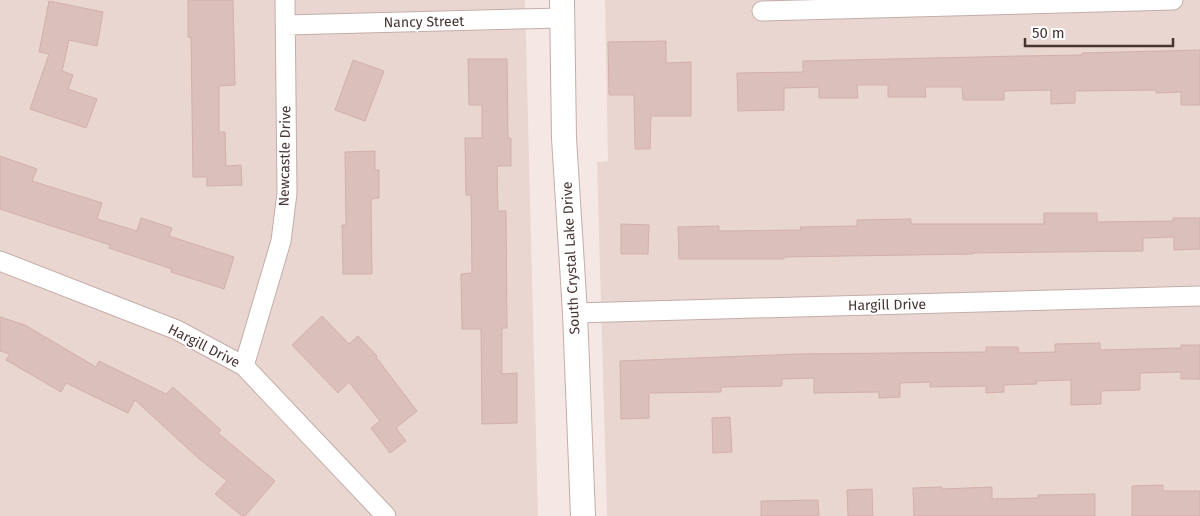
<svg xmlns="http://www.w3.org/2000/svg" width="1200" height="516" viewBox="0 0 1200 516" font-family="'Fira Sans',sans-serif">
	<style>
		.residential { fill: #e9d6d1 }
		.building { fill: #dabfbb; stroke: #d3afab }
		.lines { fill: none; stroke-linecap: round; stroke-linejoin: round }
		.minor-casing { stroke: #c4ada9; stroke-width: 21 }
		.tertiary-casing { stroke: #c4ada9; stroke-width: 26 }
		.minor { stroke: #fff; stroke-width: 19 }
		.tertiary { stroke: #fff; stroke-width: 24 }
		.labels { text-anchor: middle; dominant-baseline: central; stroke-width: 4; stroke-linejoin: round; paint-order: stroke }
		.street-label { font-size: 14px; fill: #473533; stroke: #fff }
	</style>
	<rect width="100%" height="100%" fill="#f4e7e4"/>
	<path class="residential" d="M0 0H525L538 516H0Z
		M605 0H1200V516H607L597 162 608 161Z"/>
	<path class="building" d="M188 0H233L235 85 219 86V132H225L226 166 241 165 242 185 207 186V177H193L191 37H188Z
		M49 1 103 12 97 46 69 40 62 71 73 75 68 89 97 99 86 128 30 109 49 54 39 52Z
		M666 41V63L691 62V116H651L650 149H635L634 95H609L608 42Z
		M1200 50V105H1181V92L1156 93V90L1075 91V103L1051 104V90L1004 91V100H963L962 87H925L926 97H888V85H857L858 98H819V87L784 88V110L738 111 737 73 803 72V61L1021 56 1082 55V53Z
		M468 59H507L508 138H511V166H497L498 211H506L507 328H502V374L517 373V423L482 424 481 329H462L461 274 472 273 471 195H466L465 138H482V105H469Z
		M353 60 384 71 365 121 335 110Z
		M375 151V170H379V198L371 199 372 274H343L342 225H346L345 152Z
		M0 156 37 169 32 181 102 203 97 219 137 231 141 218 172 228 169 236 234 257 224 289 171 272 172 269 109 248 110 245 0 209Z
		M1044 213H1097V222L1173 221V218H1200V249L1174 250V237L1143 238V251L973 253V254L784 257V259H679L678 227 719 226V231L801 230 800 227 857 226V220L911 219V224H1044Z
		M621 224 649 225 648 254H621Z
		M322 316 349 344 358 336 377 356 376 357 417 411 396 428 406 441 390 453 371 428 380 421 349 382 338 393 292 345Z
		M0 317 25 325 96 367 99 361 166 394 173 387 221 430 218 433 275 481 245 516H242L215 494 227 481 197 457 135 400 128 413 66 383 61 392 6 360 10 354 0 351Z
		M1100 343V350L1181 348V345H1200V379H1181V372L1140 373V390L1101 391V404L1071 405V380L1036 381 1037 384 1004 385V392L986 393V386L930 387V382L900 383V397L879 398V392L814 393V378L782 379V386L721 387V392L649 393V418L621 419 620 361 798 354 986 352V347H1018L1019 353 1055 352V344Z
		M730 417 732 452 713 453 712 418Z
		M1163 485V491H1200V516H1132V486Z
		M942 487V489L992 487V499L1038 498V495L1095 494V516H914L913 488Z
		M872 489 873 516H848L847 490Z
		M818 500 819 516H761V501Z"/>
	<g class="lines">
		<g class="minor-casing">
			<path id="minor" d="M762 11 1173 0
				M286 25 562 18
				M0 261 177 330 244 366 386 516
				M575 313 1200 296
				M244 366 281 241 287 193 285 0"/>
		</g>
		<g class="tertiary-casing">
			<path id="tertiary" d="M562 0 564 138 575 313 583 516"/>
		</g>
		<use href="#minor" class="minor"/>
		<use href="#tertiary" class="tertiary"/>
	</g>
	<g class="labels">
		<g class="street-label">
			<text transform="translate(424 22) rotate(-1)">Nancy Street</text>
			<text transform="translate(285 156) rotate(-89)">Newcastle Drive</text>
			<text transform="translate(571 258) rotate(-93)">South Crystal Lake Drive</text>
			<text transform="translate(887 305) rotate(-1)">Hargill Drive</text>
			<text transform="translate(204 346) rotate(27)">Hargill Drive</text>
		</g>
	</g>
	<path d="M1025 38v8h148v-8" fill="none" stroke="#473533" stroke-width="2.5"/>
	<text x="1032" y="38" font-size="15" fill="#473533" stroke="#ffffff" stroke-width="4" paint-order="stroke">50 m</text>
</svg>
